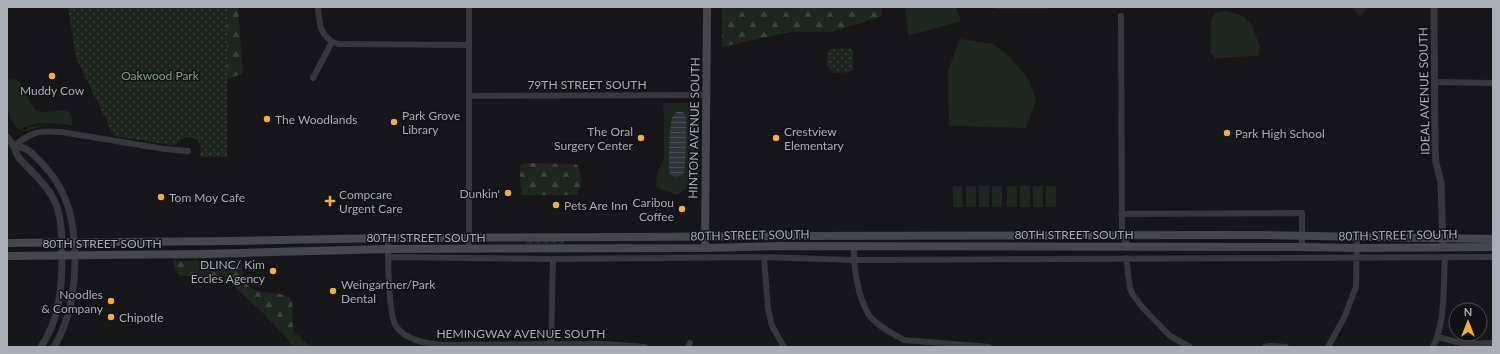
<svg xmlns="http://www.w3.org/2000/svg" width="1500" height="354" viewBox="0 0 1500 354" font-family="Lato,sans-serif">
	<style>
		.grass { fill: #1e261f }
		.forest { fill: url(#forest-firs) }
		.park { fill: url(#park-dots) }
		.water { fill: url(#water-rules) }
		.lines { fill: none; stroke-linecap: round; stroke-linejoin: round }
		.minor { stroke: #37383d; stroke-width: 6 }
		.tertiary { stroke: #37383d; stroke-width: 7 }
		.secondary { stroke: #45474d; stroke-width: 8 }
		.poi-dot { fill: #f2b134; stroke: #111113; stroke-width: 1.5 }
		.labels { text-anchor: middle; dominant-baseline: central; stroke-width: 3; stroke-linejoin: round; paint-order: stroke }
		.park-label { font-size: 12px; fill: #7fa381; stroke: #111113 }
		.street-label { font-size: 12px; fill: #a8adb8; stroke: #111113 }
		.poi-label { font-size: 12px; fill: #a8adb8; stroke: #111113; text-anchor: start }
	</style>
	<defs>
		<pattern id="forest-firs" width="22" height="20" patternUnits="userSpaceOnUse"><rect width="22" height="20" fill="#1e261f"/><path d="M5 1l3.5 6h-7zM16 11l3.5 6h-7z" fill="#3c433d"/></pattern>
		<pattern id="park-dots" width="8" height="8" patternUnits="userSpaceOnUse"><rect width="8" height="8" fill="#1e261f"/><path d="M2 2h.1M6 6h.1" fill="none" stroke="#3c433d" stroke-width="1.8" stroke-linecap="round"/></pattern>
		<pattern id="water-rules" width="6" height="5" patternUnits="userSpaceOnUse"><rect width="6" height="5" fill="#2c353c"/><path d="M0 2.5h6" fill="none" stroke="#485056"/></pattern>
	</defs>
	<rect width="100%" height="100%" fill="#161618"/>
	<path class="grass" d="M905 7H956L961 21 908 36Z
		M993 7H1049L1048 9H995Z
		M1351 7H1369L1360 16Z
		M1227 11 1243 16 1251 24 1260 46 1258 56 1215 58 1210 52 1211 19 1217 12Z
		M960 39 993 44 1011 58 1029 80 1036 100 1026 128 949 126 948 71Z
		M12 79 20 82C24 89 30 106 36 110 49 118 75 98 72 126 54 123 36 120 20 130 4 119 7 97 7 80Z
		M699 102 700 106 699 185 697 186Z
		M663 103H695V186L687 188 677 195C670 191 662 192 656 186L657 172 663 162 664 156V114Z
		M45 125 72 128 71 129C63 127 54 125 44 126 37 127 28 132 22 131L30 127Z
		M953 186H962L963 207H953Z
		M966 186H976V207H966Z
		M979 186H989V207H979Z
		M992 186H1002V207H992Z
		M1007 186H1017V207H1007Z
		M1020 186H1030V207H1020Z
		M1033 186H1043V207H1033Z
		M1046 186H1056V207H1046Z
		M242 257V258L173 259V258Z"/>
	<path class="forest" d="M219 7H238L243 74 235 76 226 80Z
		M722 7H882V16L832 32H789L722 47Z
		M525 163 576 164C582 170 582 188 577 194L572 195H524C519 189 519 172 521 165Z
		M242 260C243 292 251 290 278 294 282 295 287 295 290 298 295 305 291 323 294 332L311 347H295L265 315 226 279 216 276H181L176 271 173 261Z"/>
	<path class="park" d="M68 7H227V157H199C203 149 200 138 190 137 181 136 179 144 172 145L114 136 76 58Z
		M850 48 853 51V69L850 72 834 73 827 66V53L832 49Z
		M526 241H564V245H526Z"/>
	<path class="water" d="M680 111 683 112 686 116C687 124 686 170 683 175L675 177 670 174 669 168C669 159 669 119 674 114 676 112 678 112 680 111Z"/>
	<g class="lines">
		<path class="minor" d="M318 7C319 23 320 38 338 44L469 45
			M469 7V249
			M1121 16 1122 236 1129 246
			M313 78 332 42
			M1435 82 1493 83
			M469 96 706 95
			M14 146C31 132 39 130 61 132L165 149 188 151
			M1121 214 1302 213V247
			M388 238C388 254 388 314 396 326 404 340 429 344 443 345L604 344 645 347
			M854 246C853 266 858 298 869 315 877 326 893 334 904 340L989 347
			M388 257 553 259 764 257 853 260 1493 257
			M764 257 768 309 772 326 784 347
			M1126 258 1130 288 1133 295 1143 308 1170 336 1190 347
			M1438 337 1465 344 1493 343
			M551 347 553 259
			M688 347 690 343
			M1265 347 1270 346 1286 347
			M1328 347 1344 318 1356 287 1357 236
			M1433 347C1446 320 1443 287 1445 257"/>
		<path class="tertiary" d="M1434 7 1435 149 1436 163 1441 183 1443 246
			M7 137C9 140 12 143 14 147 16 150 16 155 19 158 31 172 45 182 54 200 62 217 62 235 62 254 62 288 60 318 41 347
			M14 146C18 147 23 147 26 149 33 153 41 162 46 168 69 193 74 223 75 256 75 288 71 318 54 347"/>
		<path class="secondary" d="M7 243 229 241 388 238 790 236 1257 235 1493 239
			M705 248 707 7
			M7 256 203 254 388 249 705 248 778 246 1302 247 1357 248 1493 247"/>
	</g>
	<g class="poi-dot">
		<circle cx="52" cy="76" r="4"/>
		<circle cx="267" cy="119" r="4"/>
		<circle cx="394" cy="122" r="4"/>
		<circle cx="1227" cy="133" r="4"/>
		<circle cx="641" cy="138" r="4"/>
		<circle cx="776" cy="138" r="4"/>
		<circle cx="508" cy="193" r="4"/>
		<circle cx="161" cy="197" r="4"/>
		<path d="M328 195h4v4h4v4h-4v4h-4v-4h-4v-4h4z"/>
		<circle cx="556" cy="205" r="4"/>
		<circle cx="682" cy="209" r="4"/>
		<circle cx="273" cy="271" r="4"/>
		<circle cx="333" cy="291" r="4"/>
		<circle cx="111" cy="301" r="4"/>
		<circle cx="111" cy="317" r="4"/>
	</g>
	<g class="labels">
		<g class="park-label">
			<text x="160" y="75">Oakwood Park</text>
		</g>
		<g class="street-label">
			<text x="587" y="84">79TH STREET SOUTH</text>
			<text transform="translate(1424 91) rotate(-91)">IDEAL AVENUE SOUTH</text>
			<text transform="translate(694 128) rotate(-89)">HINTON AVENUE SOUTH</text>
			<text x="1074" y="234">80TH STREET SOUTH</text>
			<text transform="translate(750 235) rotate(-1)">80TH STREET SOUTH</text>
			<text transform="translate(1398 235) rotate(-1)">80TH STREET SOUTH</text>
			<text x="426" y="237">80TH STREET SOUTH</text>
			<text x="102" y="243">80TH STREET SOUTH</text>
			<text x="521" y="333">HEMINGWAY AVENUE SOUTH</text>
		</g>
		<g class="poi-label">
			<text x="52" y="90" text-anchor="middle">Muddy Cow</text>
			<text x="402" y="115">Park Grove<tspan x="402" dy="14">Library</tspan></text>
			<text x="275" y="119">The Woodlands</text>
			<text x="633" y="131" text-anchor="end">The Oral<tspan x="633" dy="14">Surgery Center</tspan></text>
			<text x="784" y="131">Crestview<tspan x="784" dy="14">Elementary</tspan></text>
			<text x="1235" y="133">Park High School</text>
			<text x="500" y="193" text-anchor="end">Dunkin'</text>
			<text x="339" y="194">Compcare<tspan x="339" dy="14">Urgent Care</tspan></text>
			<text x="169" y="197">Tom Moy Cafe</text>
			<text x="674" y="202" text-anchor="end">Caribou<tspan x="674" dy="14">Coffee</tspan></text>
			<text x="564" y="205">Pets Are Inn</text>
			<text x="265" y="264" text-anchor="end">DLINC/ Kim<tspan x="265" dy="14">Eccles Agency</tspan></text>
			<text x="341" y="284">Weingartner/Park<tspan x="341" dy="14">Dental</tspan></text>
			<text x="103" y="294" text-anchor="end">Noodles<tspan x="103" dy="14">&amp; Company</tspan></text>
			<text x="119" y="317">Chipotle</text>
		</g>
	</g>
	<rect width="1500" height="354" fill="none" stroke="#a8adb8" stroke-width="16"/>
	<g transform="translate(1468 322)"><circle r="19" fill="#111113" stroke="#4d4f55"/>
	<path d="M0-3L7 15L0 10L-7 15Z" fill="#f2b134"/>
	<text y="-6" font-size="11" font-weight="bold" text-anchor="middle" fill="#a8adb8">N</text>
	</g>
</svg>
